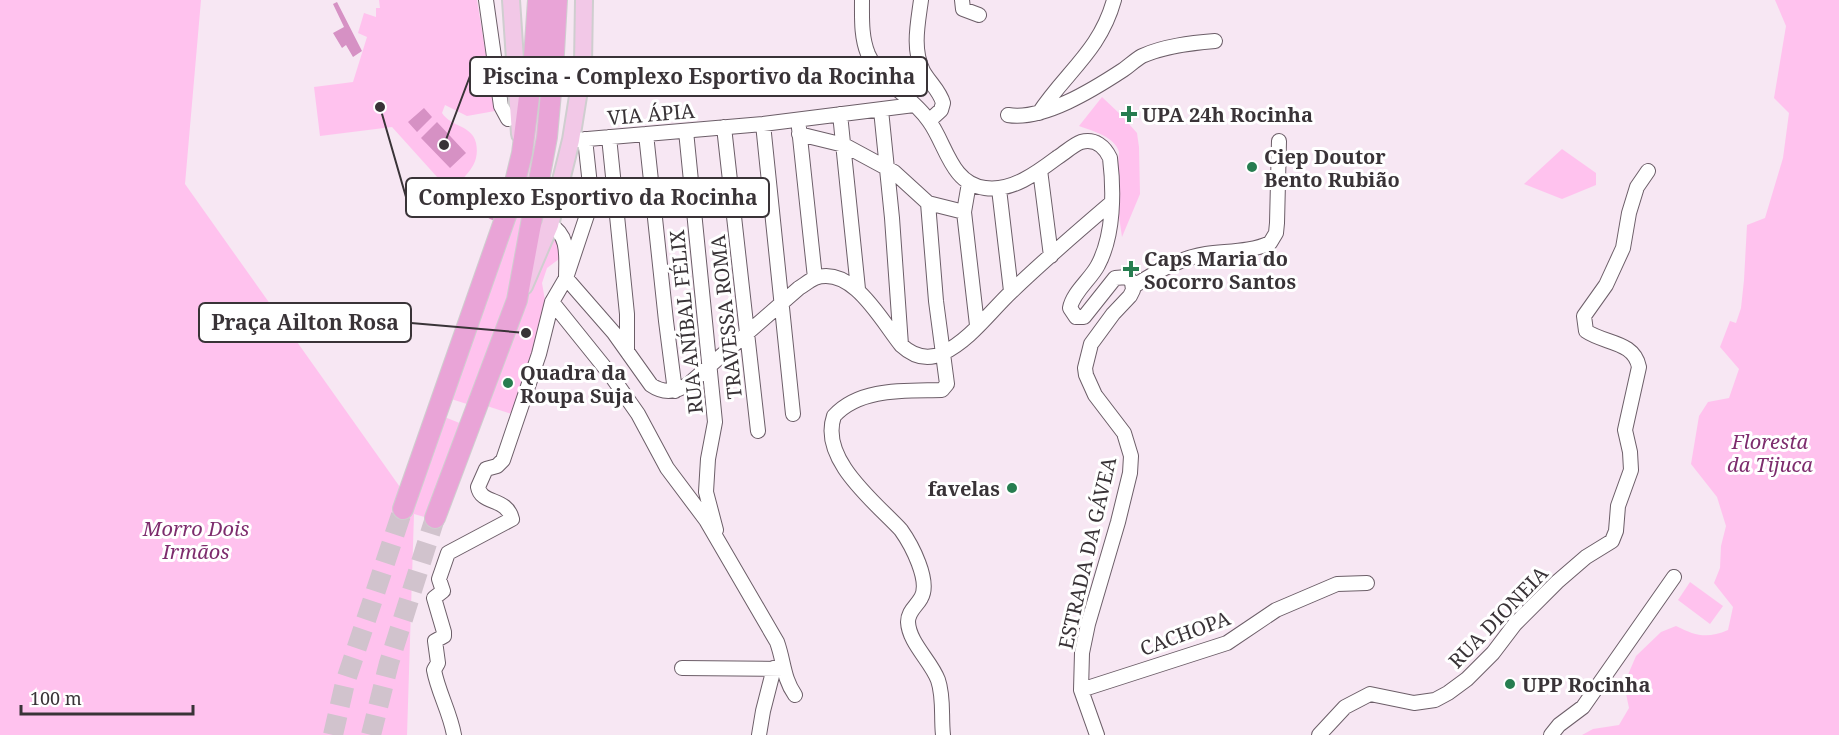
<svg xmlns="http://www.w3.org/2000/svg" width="1839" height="735" viewBox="0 0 1839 735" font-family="'Noto Serif',serif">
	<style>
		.green { fill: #ffc2ee }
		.water { fill: #d691c4 }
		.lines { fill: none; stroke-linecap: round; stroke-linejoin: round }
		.canal { stroke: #d691c4; stroke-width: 12 }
		.highway-tunnel { stroke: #d1c3cd; stroke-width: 20; stroke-dasharray: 20 10; stroke-linecap: butt }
		.minor-casing { stroke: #6c5e68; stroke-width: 16 }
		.major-casing { stroke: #cfcecf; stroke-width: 20 }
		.highway-casing { stroke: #cfcecf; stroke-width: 22 }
		.minor { stroke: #fff; stroke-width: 14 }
		.major { stroke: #f2c8e7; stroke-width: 16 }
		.highway { stroke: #e9a4d7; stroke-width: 20 }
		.poi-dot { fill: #277d50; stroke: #fff; stroke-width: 2 }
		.labels { text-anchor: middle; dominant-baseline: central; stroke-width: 6; stroke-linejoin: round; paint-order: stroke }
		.street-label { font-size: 20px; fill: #393337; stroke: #fff }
		.poi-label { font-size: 20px; font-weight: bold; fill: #393337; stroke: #fff; text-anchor: start }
		.park-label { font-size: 20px; font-style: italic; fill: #7d2c6d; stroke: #fff }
		.leader { fill: none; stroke: #393337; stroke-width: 2 }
		.callout-dot { fill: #393337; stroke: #fff; stroke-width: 2 }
		.callout { fill: #fff; stroke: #393337; stroke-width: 2 }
		.callout-label { font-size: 21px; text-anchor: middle; font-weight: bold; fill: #393337 }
	</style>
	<rect width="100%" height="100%" fill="#f7e7f3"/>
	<path class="green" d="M0 0H201L185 184 412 504 442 416 462 424 428 518 414 514 407 735H0Z
		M379 0H477L495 111 467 116 445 105 442 113C451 127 472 125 476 143 482 172 454 177 456 198L392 127 320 136 314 87 353 82 367 37 358 33 364 13 376 17V8H380Z
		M1775 0H1839V735H1582L1593 729 1619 725 1629 708 1624 684 1636 656 1661 632 1676 626C1696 636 1707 639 1728 630L1733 607 1714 583 1720 568 1721 546 1726 526 1717 497 1691 464 1699 416 1708 402 1729 398 1739 369 1720 347 1730 321 1736 323 1741 308 1744 280 1747 225 1765 218 1783 158 1789 113 1774 98 1786 26Z
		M543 23 548 54 534 177 522 181Z
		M1102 97 1121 115 1137 133 1139 147 1140 194 1122 237 1116 196 1119 152C1115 137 1093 131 1079 126Z
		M1562 149 1596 173V185L1562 199 1524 184Z
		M518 197 529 198 517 271 470 405 448 398Z
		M558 238 563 256 547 268 542 283 547 312 515 415 487 406 521 304 549 239Z
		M1690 582 1723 606 1710 624 1678 600Z"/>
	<path class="water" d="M337 2 362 51 353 57 346 45 342 48 333 33 344 27 333 4Z
		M424 108 432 117 417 132 408 122Z
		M437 122 466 153 450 168 421 138Z"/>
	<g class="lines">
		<path class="canal" d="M464 193 493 214"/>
		<path class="highway-tunnel" d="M333 735 345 683 403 509
			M371 735 389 663 435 518"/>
		<g class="minor-casing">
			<path id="minor" d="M486 0 501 106 508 119
				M862 0C862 18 861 37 868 54 881 83 912 96 929 121 946 144 951 184 985 188 1012 192 1038 172 1058 157 1066 152 1073 145 1081 142 1095 138 1105 147 1110 158 1114 191 1114 235 1098 265 1091 279 1073 292 1070 308L1076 317H1084L1115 278 1127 277 1132 282 1133 290 1130 296 1113 314 1091 344 1085 368 1086 375 1095 395 1124 433 1131 456 1130 473 1118 522 1088 624 1082 653 1081 690 1097 735
				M921 0C918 23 912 49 923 71 929 82 940 91 943 103L941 110 929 121
				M962 0 963 9 979 15
				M881 110 892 218 901 345
				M1039 113C1066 72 1100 51 1114 0
				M840 114 858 289
				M1008 115C1043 121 1094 89 1123 70 1129 66 1135 60 1142 56 1164 46 1191 43 1215 41
				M763 124 793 414
				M724 127 758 431
				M799 128 815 278
				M686 131 715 422 708 459 706 492 716 530
				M646 134 666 321 675 391
				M799 134 844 145 894 172 928 203 964 212
				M609 137 627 314V351
				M576 140 763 124 914 105
				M1040 170 1051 256
				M969 183 964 212 977 325
				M999 189 1011 291
				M928 203 936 301 947 384 942 390C907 391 860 387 834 416 819 459 875 502 901 530 911 544 931 581 921 598 916 607 908 611 908 622 909 643 931 661 938 680 944 697 941 717 943 735
				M550 225C570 235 566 258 566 278L614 333 651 385C664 394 677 392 690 383L799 288C804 285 810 280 815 278 852 265 881 320 901 345 913 356 927 361 943 353 970 340 989 313 1011 292 1043 261 1077 232 1111 203
				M1134 286C1156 272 1180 258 1206 254 1227 251 1251 252 1270 243L1276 233 1277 223 1279 141
				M552 302 610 374 638 414 667 468 706 520 777 642C784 661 783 678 795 695
				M682 668 784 669
				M1081 690 1227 643 1276 610 1337 584 1367 583
				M454 735C450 712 438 692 434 670L438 663 435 641 444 636V632L434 598 443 591 439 579 448 553 512 519C507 497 481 505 478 487L486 469 497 466 503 460 539 354 552 302 566 278 587 215 590 185 585 139
				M759 735 763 711 774 668
				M1319 735 1345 707 1370 694 1414 703 1435 700 1448 693 1467 679 1493 653 1515 624 1557 582 1586 557 1612 541 1616 531 1618 506 1631 470 1630 452 1625 430 1639 367C1634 341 1605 344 1586 331L1584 316 1606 285 1623 248 1629 213 1637 187 1648 171
				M1551 735 1559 725 1583 707 1674 577"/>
		</g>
		<g class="major-casing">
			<path id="major" d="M511 0 520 134
				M524 286 550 225 571 140 583 65 584 0"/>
		</g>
		<g class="highway-casing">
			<path id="highway" d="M403 509 509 207 522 153 534 57 538 0
				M435 518 517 300 547 137 553 71 557 0"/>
		</g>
		<use href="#minor" class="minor"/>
		<use href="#major" class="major"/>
		<use href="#highway" class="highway"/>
	</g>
	<g class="poi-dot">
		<path d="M1126 105h6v6h6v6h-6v6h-6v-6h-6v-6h6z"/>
		<circle cx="1252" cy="167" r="6"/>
		<path d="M1128 260h6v6h6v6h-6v6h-6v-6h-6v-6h6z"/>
		<circle cx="508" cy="383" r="6"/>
		<circle cx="1012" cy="488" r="6"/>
		<circle cx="1510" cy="684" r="6"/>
	</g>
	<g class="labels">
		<g class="street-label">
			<text transform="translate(651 114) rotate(-5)">VIA ÁPIA</text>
			<text transform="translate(726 317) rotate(-96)">TRAVESSA ROMA</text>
			<text transform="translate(686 322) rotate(-96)">RUA ANÍBAL FÉLIX</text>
			<text transform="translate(1087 553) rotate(-77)">ESTRADA DA GÁVEA</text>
			<text transform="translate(1498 617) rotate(-46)">RUA DIONEIA</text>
			<text transform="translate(1185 633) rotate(-20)">CACHOPA</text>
		</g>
		<g class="poi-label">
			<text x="1142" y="114">UPA 24h Rocinha</text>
			<text x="1264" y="156">Ciep Doutor<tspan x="1264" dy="23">Bento Rubião</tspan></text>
			<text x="1144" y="258">Caps Maria do<tspan x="1144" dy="23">Socorro Santos</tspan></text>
			<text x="520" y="372">Quadra da<tspan x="520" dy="23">Roupa Suja</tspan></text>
			<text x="1000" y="488" text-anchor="end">favelas</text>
			<text x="1522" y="684">UPP Rocinha</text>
		</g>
		<g class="park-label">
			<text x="1770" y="441">Floresta<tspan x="1770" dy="23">da Tijuca</tspan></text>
			<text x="196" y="528">Morro Dois<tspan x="196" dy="23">Irmãos</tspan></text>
		</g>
	</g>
	<path class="leader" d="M444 145L470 76M380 107L406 197M526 333L411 323"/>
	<g class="callout-dot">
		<circle cx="444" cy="145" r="6"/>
		<circle cx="380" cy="107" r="6"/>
		<circle cx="526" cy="333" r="6"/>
	</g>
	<g class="callout">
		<rect x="470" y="57" width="457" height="39" rx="6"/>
		<rect x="406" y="178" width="363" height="39" rx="6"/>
		<rect x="199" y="303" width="212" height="39" rx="6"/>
	</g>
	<g class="callout-label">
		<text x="699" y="84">Piscina - Complexo Esportivo da Rocinha</text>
		<text x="588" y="205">Complexo Esportivo da Rocinha</text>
		<text x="305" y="330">Praça Ailton Rosa</text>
	</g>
	<path d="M21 705v9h172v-9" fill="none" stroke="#393337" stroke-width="3"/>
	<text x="30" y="705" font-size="18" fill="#393337" stroke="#ffffff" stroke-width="4.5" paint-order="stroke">100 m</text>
</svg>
